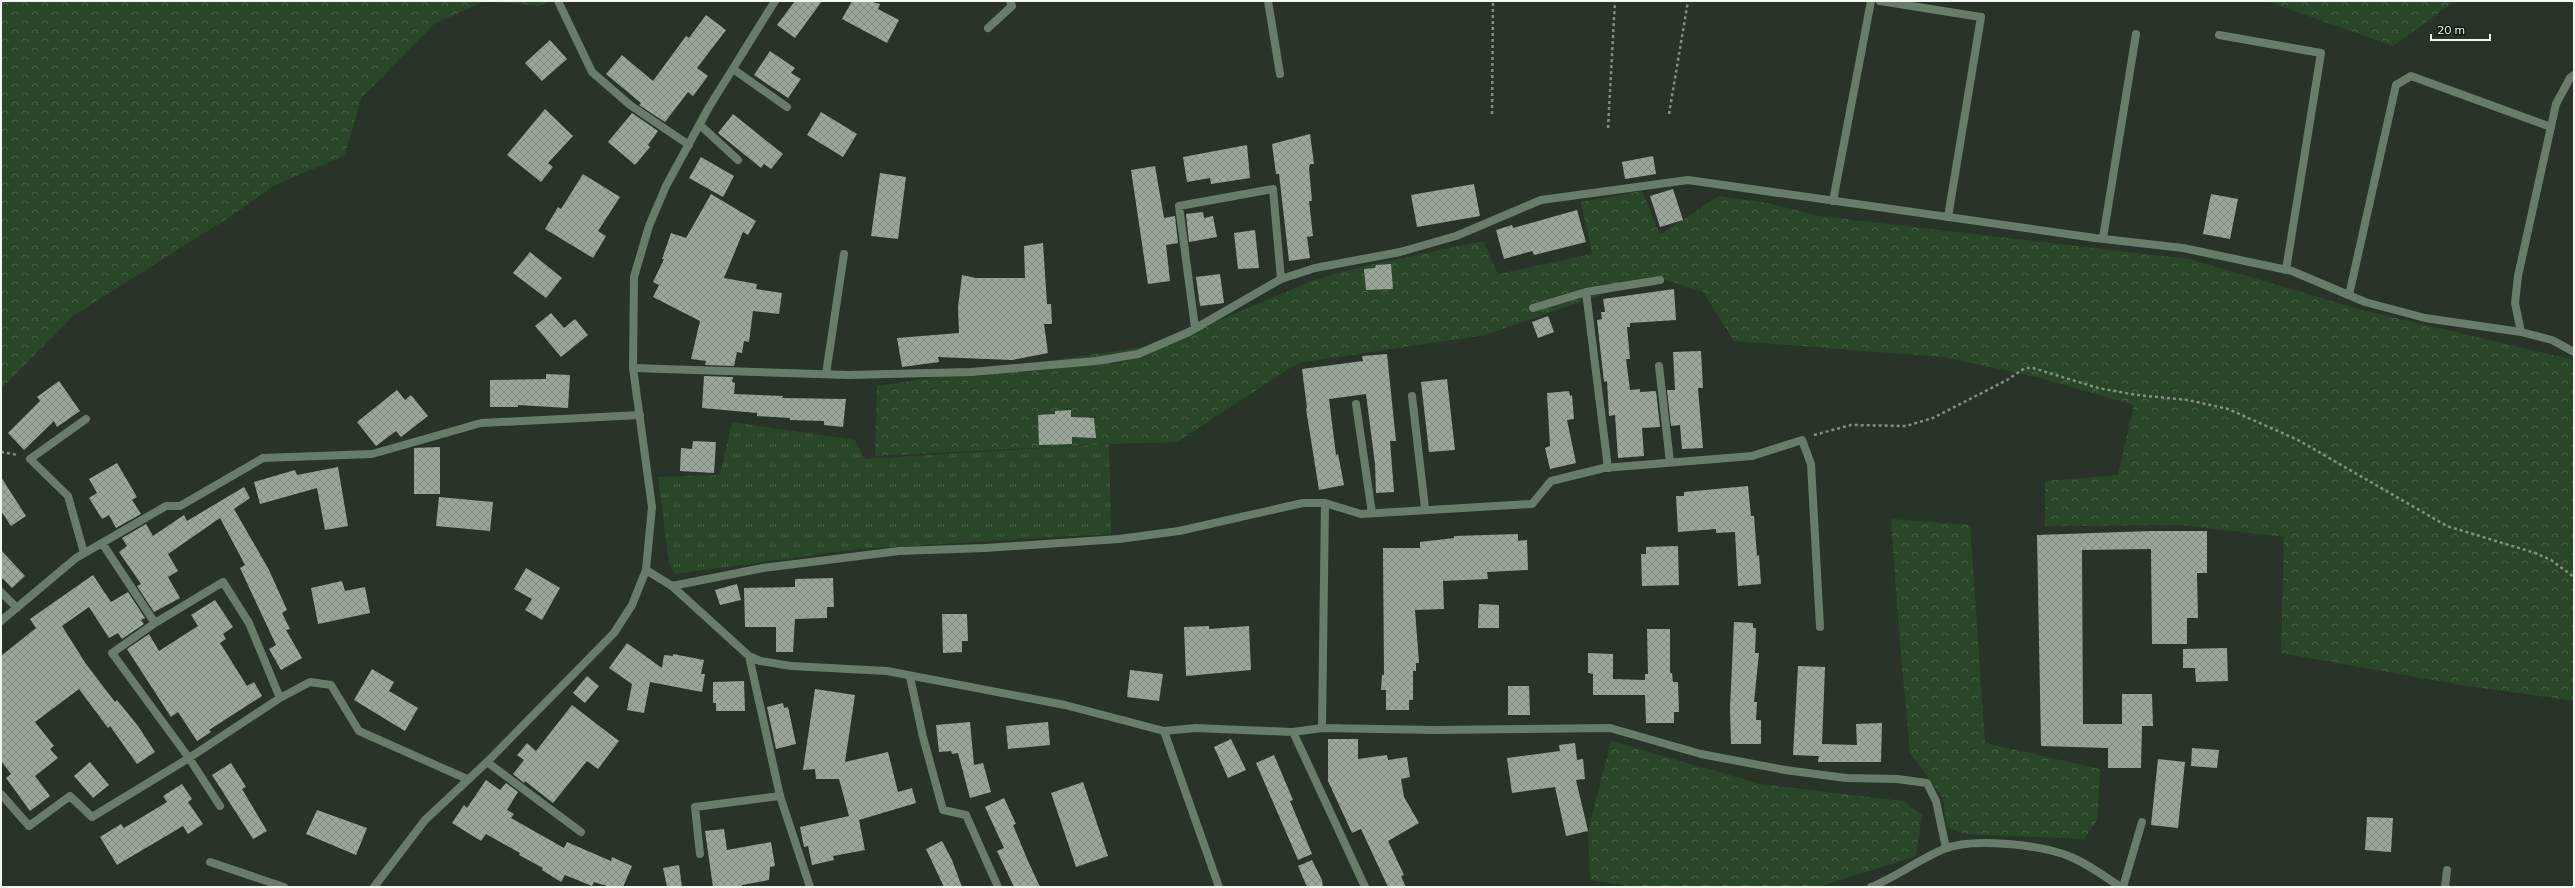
<svg xmlns="http://www.w3.org/2000/svg" width="2575" height="888" viewBox="0 0 2575 888" font-family="Mulish,sans-serif">
	<style>
		.grass { fill: url(#grass-tufts) }
		.forest { fill: url(#forest-crowns) }
		.building { fill: url(#building-cross-hatch) }
		.lines { fill: none; stroke-linecap: round; stroke-linejoin: round }
		.path { stroke: #848e84; stroke-width: 2.5; stroke-dasharray: 3 3; stroke-linecap: butt }
		.service { stroke: #697c69; stroke-width: 8 }
		.minor { stroke: #697c69; stroke-width: 8 }
		.tertiary { stroke: #697c69; stroke-width: 8 }
	</style>
	<defs>
		<pattern id="grass-tufts" width="24" height="20" patternUnits="userSpaceOnUse"><rect width="24" height="20" fill="#294629"/><path d="M3 7l-1-3M5 7V3M7 7l1-3M15 17l-1-3M17 17v-4M19 17l1-3" fill="none" stroke="#486148"/></pattern>
		<pattern id="forest-crowns" width="20" height="18" patternUnits="userSpaceOnUse"><rect width="20" height="18" fill="#294629"/><path d="M2 6a3 3 0 1 1 6 0M12 15a3 3 0 1 1 6 0" fill="none" stroke="#486148"/></pattern>
		<pattern id="building-cross-hatch" width="8" height="8" patternUnits="userSpaceOnUse"><rect width="8" height="8" fill="#99a799"/><path d="M0 0l8 8M0 8l8-8" fill="none" stroke="#818b81"/></pattern>
	</defs>
	<rect width="100%" height="100%" fill="#283428"/>
	<path class="grass" d="M732 422 855 440 865 459 1109 444 1111 534 857 549 675 574 669 564 658 477 720 475Z"/>
	<path class="forest" d="M1 1H485L434 24 362 97 344 156 273 186 233 215 74 315 1 389Z
		M487 1H548L540 6Z
		M2266 1H2455L2393 46Z
		M1642 191 1660 235 1719 196 1768 203 1819 216 2189 259 2362 310 2574 360V701L2461 685 2281 653 2284 537 2181 525 2045 526V481L2118 475 2134 405 2040 378 1944 357 1734 341 1703 292 1654 276 1485 335 1298 363 1177 442 1109 444 875 456 877 386 1163 344 1314 280 1360 267 1483 241 1498 274 1592 254 1581 202Z
		M1891 519 1970 525 1985 743 2100 769 2097 821 2084 839 1964 834 1947 827 1943 798 1910 753 1899 633Z
		M1611 741 1760 784 1903 801 1922 815 1916 856 1818 887H1635L1590 880 1588 831Z"/>
	<path class="building" d="M795 1H822L795 38 777 25Z
		M852 1H869L880 4 878 9 899 20 887 43 842 19Z
		M706 15 726 30 697 68 708 76 693 96 688 92 665 122 639 105 641 103 606 74 622 55 653 81 686 36 689 38Z
		M550 40 567 59 542 81 525 63Z
		M770 51 795 68 791 73 801 79 788 98 754 75Z
		M545 109 573 136 548 163 553 167 541 182 507 155Z
		M821 112 857 134 843 157 807 135Z
		M632 113 658 131 648 145 650 147 635 165 608 142Z
		M733 114 783 154 771 169 764 164 761 168 718 133Z
		M1310 134 1314 164H1310L1309 168 1312 201H1309L1313 236 1307 237 1310 258 1289 261 1279 174H1276L1272 144Z
		M1247 145 1250 178 1211 184 1210 178 1187 182 1183 157Z
		M1653 156 1656 174 1625 179 1622 162Z
		M701 157 734 176 723 197 689 178Z
		M1155 166 1164 218 1175 216 1178 243 1166 245 1170 281 1148 284 1131 170Z
		M880 173 906 177 898 239 871 236Z
		M583 174 620 197 598 231 606 236 593 258 545 229 558 207 561 209Z
		M1474 184 1480 216 1417 227 1411 195Z
		M1673 189 1683 220 1660 227 1650 196Z
		M711 194 756 221 748 235 743 232 724 278 757 284 756 289 782 293 779 314 753 311 749 342 744 341 742 353 737 352 734 366 705 365 706 361 691 359 700 321 653 297 659 285 653 282 664 259H662L671 233 686 238Z
		M2211 194 2238 199 2230 239 2203 234Z
		M1577 210 1586 242 1534 255 1532 251 1504 259 1496 230 1512 225 1513 228Z
		M1203 212 1204 218 1213 216 1217 237 1189 242 1186 214Z
		M1255 230 1259 268 1238 269 1234 233Z
		M1043 243 1047 304H1051L1052 324H1044L1048 353 1012 360 938 357 939 362 902 367 897 338 959 333 958 307 962 275 976 278H1025L1024 246Z
		M530 252 562 278 546 298 513 273Z
		M1391 264 1393 289 1366 290 1364 269 1375 268 1376 265Z
		M1220 274 1224 303 1200 306 1196 277Z
		M1674 289 1676 320 1630 323V327H1627L1630 359H1626L1630 390 1640 389V392L1656 391 1660 427 1642 428 1644 456 1618 458 1615 415 1609 416 1607 381 1604 382 1597 320 1602 319 1601 312H1605L1603 299Z
		M551 313 564 328 575 319 588 335 561 357 535 326Z
		M1548 316 1554 332 1538 338 1532 322Z
		M1701 351 1703 388H1698L1703 448 1682 449 1680 425 1671 426 1667 390H1675L1673 352Z
		M1387 354 1396 441H1390L1394 492 1376 493 1375 464 1366 394 1329 399 1336 455 1338 454 1344 485 1319 490 1306 409 1307 408 1302 369 1363 361 1362 356Z
		M546 374 570 375 568 408 518 405V407H490V380L546 379Z
		M704 376 733 377 732 382 735 383 734 394 783 396 782 398 846 399 843 427 824 425V421L790 420V418L757 416V413L702 408Z
		M1447 379 1455 450 1429 452 1421 382Z
		M59 381 80 411 57 427 54 421 24 450 8 433 40 401 37 397Z
		M397 390 405 400 411 395 428 416 401 437 396 431 376 446 357 422Z
		M1569 391 1570 396 1572 395 1574 419 1567 420 1576 463 1550 469 1545 448 1550 446 1547 393Z
		M1071 410V417L1094 418 1096 438 1072 437V444L1039 445 1038 415 1055 414V411Z
		M693 441 716 442 714 473 680 471 681 448 692 449Z
		M440 447V494H414V448Z
		M117 463 137 497 132 500 141 514 116 528 109 515 102 519 89 498 97 493 89 479Z
		M338 467 348 526 325 530 317 488 260 504 254 482 295 470 297 475Z
		M1 477 26 516 11 526 1 511Z
		M1748 486 1751 516H1754L1757 556 1759 555 1761 584 1738 586 1735 532 1716 533V529L1678 532 1676 496H1684V492Z
		M244 487 250 498 234 509 269 570 287 610 282 613 290 629 286 630 302 658 281 670 269 649 276 645 240 568 245 565 220 518 168 554 178 571 168 577 180 598 154 612 137 586 141 584 119 552 127 546 122 538 146 524 153 536 184 515 187 521Z
		M439 497 493 502 490 531 436 526Z
		M2151 531H2207V573H2197L2198 618H2187V644H2152L2151 549 2082 550 2083 724H2122V694H2152L2153 726H2142L2141 768H2108V748L2041 746 2037 535Z
		M1518 534V541L1527 540 1528 570 1487 572 1488 579 1443 581 1444 609 1415 610 1419 663H1416V671H1413V700H1409V710H1386V690H1381L1382 675H1384L1383 548H1420V542L1454 538V536Z
		M1678 546 1679 585 1642 586 1641 554H1646V547Z
		M1 550 25 576 12 588 1 577Z
		M526 568 560 588 542 620 525 610 532 599 514 589Z
		M93 575 111 602 128 592 145 618 141 620 144 624 122 639 118 633 109 638 89 607 62 626 86 664 115 702 117 700 138 726 155 752 137 764 110 726 108 728 79 689 35 722 54 746 50 749 58 758 35 776 50 796 30 811 6 778 11 774 1 761V656L36 628 30 619Z
		M833 578 834 607H827V618L795 619 793 652H776V627H745L744 588 795 587V579Z
		M342 581 345 591 365 587 370 613 318 624 311 588Z
		M737 584 741 600 720 605 715 590Z
		M215 600 233 627 223 634 226 639 220 643 247 686 254 682 262 696 209 730 211 732 197 741 178 712 171 717 127 649 149 634 159 651 198 626 191 615Z
		M1479 604 1499 605V628H1478Z
		M942 614H967L968 641H962V652L943 653Z
		M1734 622 1753 623V628H1756L1755 653H1759L1754 702H1757L1756 720H1761V744H1731L1730 708Z
		M1209 626V629L1249 626 1251 670 1186 676 1184 627Z
		M1647 629H1670V673H1672L1673 682H1678L1679 712H1674V723H1646L1645 695H1593V674L1588 673V653L1613 654V679L1645 680V674H1648Z
		M627 643 662 668 664 655 673 656V654L704 660 701 674H705L702 692 650 682 644 713 627 710 632 684 609 668Z
		M2227 648 2228 681 2196 682 2195 668H2183V649Z
		M1798 666 1825 667 1822 744 1857 745 1856 724 1882 723 1881 762H1818L1819 756 1793 755Z
		M372 669 394 682 389 691 418 708 405 731 354 700Z
		M1130 670 1163 674 1159 701 1127 697Z
		M587 676 599 686 585 703 573 693Z
		M744 681 745 711H716V703H713V682Z
		M1508 686H1529L1530 715H1508Z
		M815 689 855 695 845 762 888 752 898 792 912 788 916 803 859 820 865 850 833 856 834 860 812 865 808 846 804 847 800 827 849 816 839 779H816L815 769 803 770Z
		M783 703 784 708 788 707 796 744 776 749 767 707Z
		M572 705 619 741 598 769 587 761 553 803 525 781 524 783 513 774 524 760 517 755 527 743 536 751Z
		M970 722 974 765 983 763 991 792 970 798 958 753 952 754 951 751 939 752 936 725Z
		M1048 722 1050 745 1008 749 1006 726Z
		M1231 739 1246 770 1228 778 1214 747Z
		M1328 739H1358V759L1387 755 1388 760 1407 757 1410 777 1401 779 1404 797 1419 823 1388 841 1404 875 1401 876 1406 887H1388L1361 829 1352 833 1328 781Z
		M1575 743 1577 760 1583 759 1585 779 1576 780 1588 831 1566 836 1555 787 1512 793 1507 758 1560 751 1559 745Z
		M2192 748 2219 750 2217 768 2191 766Z
		M1274 755 1293 800 1290 801 1312 854 1298 860 1256 763Z
		M2158 759 2185 762 2178 828 2151 825Z
		M90 762 109 785 93 798 74 776Z
		M231 763 246 787 242 789 267 831 253 839 212 775Z
		M486 780 500 790 506 783 518 792 507 810 514 814 511 818 564 848 567 842 611 861 612 857 632 866 623 887H610L594 882 592 886 565 875 561 882 542 870 543 868 519 855 520 853 486 834 481 841 452 823 464 805 467 808Z
		M1083 782 1108 856 1076 867 1051 793Z
		M182 784 192 799 188 802 203 824 188 834 183 826 117 865 100 837 121 824 124 828 167 802 163 796Z
		M1004 798 1016 824 1013 825 1028 861 1040 887H1014L997 851 1004 848 985 807Z
		M317 810 367 828 356 855 306 834Z
		M2367 817 2393 818 2391 852 2365 850Z
		M724 829 727 850 771 842 775 866 770 867 769 880 742 885V887H713L705 831Z
		M942 841 952 860 962 887H944L926 849Z
		M1312 860 1322 880 1323 887H1307L1298 866Z
		M679 865 682 887H667L663 868Z"/>
	<g class="lines">
		<path class="path" d="M1492 114 1493 1
			M1669 114 1688 1
			M1608 128 1615 1
			M1814 435 1851 425 1906 426 1933 418 2007 380 2025 368H2033L2098 388 2137 395 2188 400 2228 409 2298 440 2447 526 2535 553 2551 560 2574 577
			M1 452 18 455"/>
		<path class="service" d="M1268 1 1280 74
			M988 28 1012 6 1010 1
			M2219 35 2321 53 2286 270
			M1833 201 1871 1
			M1948 217 1981 17
			M2103 238 2136 34
			M1586 292 1608 468
			M2349 295 2396 85 2411 76 2551 127
			M1533 308 1586 292 1660 280
			M1659 366 1670 462
			M1412 396 1425 508
			M1356 404 1372 513
			M1752 456 1802 440 1811 464 1820 627
			M84 553 68 496 30 459 86 419
			M1 592 17 608
			M910 677 923 737 943 810 966 815 998 887
			M487 762 581 832
			M700 854 695 807 780 796
			M210 862 284 887
			M2123 887 2142 822
			M2445 887 2447 870"/>
		<path class="minor" d="M558 1 592 72 630 105 689 145
			M1880 1 1981 17
			M733 69 787 107
			M700 125 738 160
			M1195 328 1179 206 1273 189 1281 279
			M633 368 848 375 971 372 1096 361 1138 354 1189 332 1281 279 1315 268 1400 252 1456 236 1541 200 1688 180 2095 238 2183 248 2292 271 2365 302 2425 318 2521 332
			M826 374 844 254
			M102 543 155 623
			M646 570 672 586 749 656 760 661 791 666 887 671 1065 705 1164 731 1195 728 1293 732 1322 728 1435 730 1610 728 1701 754 1785 770 1846 778 1897 779 1927 783 1936 801 1946 848
			M672 586 763 568 899 551 985 548 1119 539 1179 531 1303 503H1325L1361 514 1532 504 1551 481 1604 468 1752 456
			M1 621 76 558 166 506H180L263 458 372 454 481 423 640 415
			M749 656 780 796 810 887
			M1322 728 1325 503
			M1293 732 1365 887
			M1 794 29 826 70 796 92 817 189 758 280 698 310 682 331 685 359 731 467 779
			M220 806 189 758 112 653 155 623 223 582 249 623 280 698"/>
		<path class="tertiary" d="M2574 75 2570 78 2556 104 2518 276 2515 303 2521 332 2552 340 2574 352
			M1164 731 1219 887
			M374 887 425 820 487 762 614 633 632 605 646 570 652 507 633 368 634 277 649 226 666 186 709 107 775 1
			M1871 887C1897 877 1919 859 1944 849 1973 837 2043 845 2071 857 2088 864 2105 877 2121 887"/>
	</g>
	<rect width="2575" height="888" fill="none" stroke="#f0f8f0" stroke-width="4"/>
	<path d="M2431 34v6h59v-6" fill="none" stroke="#f0f8f0" stroke-width="2"/>
	<text x="2437" y="34" font-size="12" fill="#f0f8f0" stroke="#141a14" stroke-width="3" paint-order="stroke">20 m</text>
</svg>
